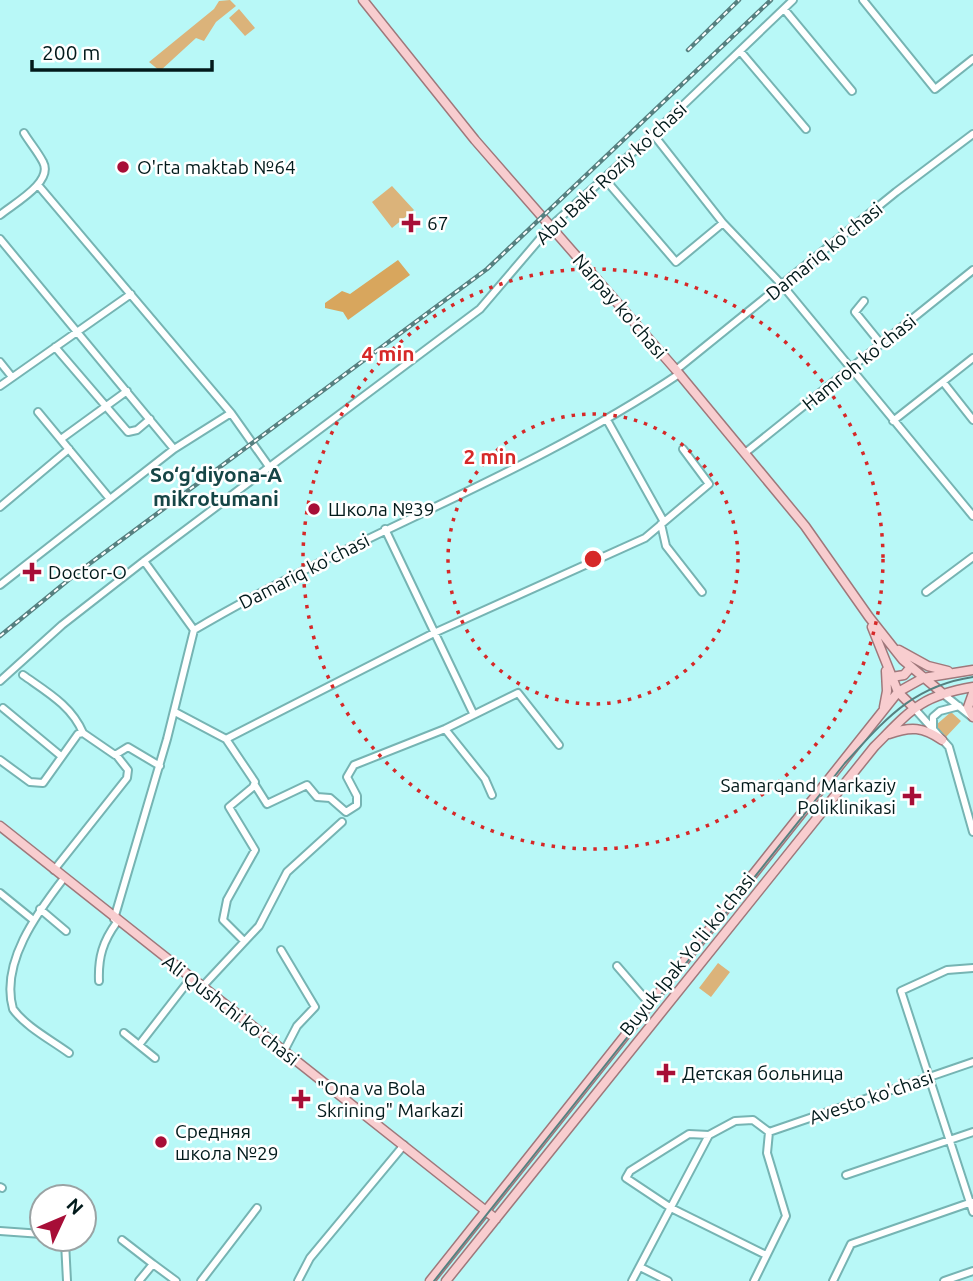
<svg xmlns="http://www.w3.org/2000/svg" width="973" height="1281" viewBox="0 0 973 1281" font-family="Ubuntu,sans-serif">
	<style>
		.green { fill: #dbb37a }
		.forest { fill: #d8a65d }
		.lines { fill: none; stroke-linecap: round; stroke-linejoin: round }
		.minor-casing { stroke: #76b4b3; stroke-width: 10 }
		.major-casing { stroke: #9f787b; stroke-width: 11 }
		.minor { stroke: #fff; stroke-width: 6 }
		.major { stroke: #f8cdcf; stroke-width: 8 }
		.tram { stroke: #568080; stroke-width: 2 }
		.rail-casing { stroke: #568080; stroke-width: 4.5 }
		.rail { stroke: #fff; stroke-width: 2; stroke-dasharray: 5; stroke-linecap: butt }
		.ring { fill: none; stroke: #d62828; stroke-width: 3.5; stroke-dasharray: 3.5 7 }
		.poi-dot { fill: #a70e37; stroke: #fff; stroke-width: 2.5 }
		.labels { text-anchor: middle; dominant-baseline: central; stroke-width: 5; stroke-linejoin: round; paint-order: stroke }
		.poi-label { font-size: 19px; fill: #021a1b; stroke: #fff; text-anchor: start }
		.street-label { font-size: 19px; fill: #021a1b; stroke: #fff }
		.neighbourhood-label { font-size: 21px; font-weight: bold; fill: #154546; stroke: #fff }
		.centre { fill: #d62828; stroke: #fff; stroke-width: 3.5 }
		.ring-label { font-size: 21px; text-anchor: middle; font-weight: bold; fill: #d62828; stroke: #fff; stroke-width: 5; stroke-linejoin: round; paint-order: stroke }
	</style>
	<rect width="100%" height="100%" fill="#b8f8f7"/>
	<path class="green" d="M230 0 236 6 216 22 204 41 196 38 160 71 149 62 214 9 219 1Z
		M239 9 255 28 245 36 229 18Z
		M392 186 414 210 392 228 372 202Z
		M951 712 961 721 945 738 936 725Z
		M718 963 730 972 711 997 699 988Z"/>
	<path class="forest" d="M398 260 410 275 348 320 343 312 325 308V303L342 291 350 294Z"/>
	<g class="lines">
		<g class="minor-casing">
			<path id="minor" d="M863 0 935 89 973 59
				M784 9 852 91
				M740 51 806 129
				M653 134 723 223 783 286 973 516
				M604 178 676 262 723 223
				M38 185 231 413 270 468
				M0 215C13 204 54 182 43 162 38 152 30 143 24 133
				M0 239 174 449
				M864 301 855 312 881 344
				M55 347 128 432 137 430 150 419
				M0 362 12 377
				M676 370 896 192 973 134
				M943 382 973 420
				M0 386 131 294
				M38 412 110 499
				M607 420 664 522
				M893 421 973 358
				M61 439 127 391
				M745 453 973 270
				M0 507 69 449
				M661 524 666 546 702 592
				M385 529 473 713
				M144 561 194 630
				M0 585 174 449 231 413
				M926 592 973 557
				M23 675C47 692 72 706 83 733
				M0 681 62 625 144 561 480 309 550 227 653 134 793 0
				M942 693 972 717
				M913 707 949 747 973 832
				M3 708 61 756
				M175 712 226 739 434 633 645 538 709 484 683 449
				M933 728V717L940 711 959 706
				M445 729 485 779 492 795
				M226 739 255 782 253 787 229 807 255 850 227 900 223 920 244 941
				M0 760 30 782 43 783 78 734 83 733 115 755 128 747 160 766
				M255 785 267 804 307 785 317 797 330 798 346 812 357 805V796L347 777 354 765 445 729 518 693 559 745
				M54 870 127 778 128 770 117 756
				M64 878C37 913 0 963 13 1009 25 1026 51 1040 69 1053
				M0 893 32 919
				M40 909 66 931
				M114 919 167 739 194 630C351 537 527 476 679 374
				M281 950 315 1007 297 1026 284 1051
				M617 966 648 1002
				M973 968 947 970 901 991 973 1212
				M99 981C98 957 103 941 117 922
				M202 987 259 926 287 872 342 822
				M124 1033 155 1058
				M139 1045 191 978
				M769 1132 973 1062
				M709 1135 689 1134 630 1171 626 1178 671 1208 766 1255
				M846 1175 973 1132
				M0 1187 2 1188
				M0 1231 42 1234
				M55 1239 65 1242 67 1281
				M122 1240 153 1264
				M640 1267 668 1281
				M139 1281 153 1264 176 1281
				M201 1281 257 1208
				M298 1281 310 1258 404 1145
				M632 1281 709 1135 735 1121 753 1120 769 1132
				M754 1281 786 1216 767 1153 769 1132
				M833 1281 851 1244 972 1202
				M944 1281 973 1271"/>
		</g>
		<g class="major-casing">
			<path id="major" d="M363 0 475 140 676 370 805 526 869 617 903 660 941 692
				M872 627 898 692 913 707
				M899 650 928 666 948 671
				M892 677 904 675 911 667
				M973 693 968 707 973 717
				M884 707 887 691 886 671
				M889 734C911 726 923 727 942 740
				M0 826 496 1219
				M430 1281 898 692 923 678 973 670
				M446 1281 874 747C911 710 920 696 973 687"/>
		</g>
		<use href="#minor" class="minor"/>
		<use href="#major" class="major"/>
		<path class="tram" d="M434 1281 845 763C885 720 912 686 973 677"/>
		<g class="rail-casing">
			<path id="rail" d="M688 50 739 0
				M0 636 77 573 487 269 771 0"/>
		</g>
		<use href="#rail" class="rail"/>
	</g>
	<g class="ring">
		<circle cx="593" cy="559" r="145"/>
		<circle cx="593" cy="559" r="290"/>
	</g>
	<g class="poi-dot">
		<circle cx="123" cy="167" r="7"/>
		<path d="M407.5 212.5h7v7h7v7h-7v7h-7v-7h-7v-7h7z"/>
		<circle cx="314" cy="509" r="7"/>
		<path d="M28.5 561.5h7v7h7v7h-7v7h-7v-7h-7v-7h7z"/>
		<path d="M908.5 785.5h7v7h7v7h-7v7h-7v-7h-7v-7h7z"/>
		<path d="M662.5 1062.5h7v7h7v7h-7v7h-7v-7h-7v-7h7z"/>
		<path d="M297.5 1088.5h7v7h7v7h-7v7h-7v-7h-7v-7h7z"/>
		<circle cx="161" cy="1142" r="7"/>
	</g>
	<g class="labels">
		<g class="poi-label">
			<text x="137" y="167">O'rta maktab №64</text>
			<text x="427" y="223">67</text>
			<text x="328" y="509">Школа №39</text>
			<text x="48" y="572">Doctor-O</text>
			<text x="896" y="785" text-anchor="end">Samarqand Markaziy<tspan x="896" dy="22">Poliklinikasi</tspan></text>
			<text x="682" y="1073">Детская больница</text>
			<text x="317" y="1088">"Ona va Bola<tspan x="317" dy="22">Skrining" Markazi</tspan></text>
			<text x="175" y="1131">Средняя<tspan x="175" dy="22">школа №29</tspan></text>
		</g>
		<g class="street-label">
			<text transform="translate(611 173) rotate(-43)">Abu Bakr Roziy ko'chasi</text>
			<text transform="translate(824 251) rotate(-39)">Damariq ko'chasi</text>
			<text transform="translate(620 306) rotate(49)">Narpay ko'chasi</text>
			<text transform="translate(859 362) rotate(-39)">Hamroh ko'chasi</text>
			<text transform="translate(304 571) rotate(-27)">Damariq ko'chasi</text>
			<text transform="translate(687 954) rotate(-51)">Buyuk Ipak Yo'li ko'chasi</text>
			<text transform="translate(231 1010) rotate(38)">Ali Qushchi ko'chasi</text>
			<text transform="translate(871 1097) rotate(-19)">Avesto ko'chasi</text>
		</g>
		<g class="neighbourhood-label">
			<text x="216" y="474">So‘g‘diyona-А<tspan x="216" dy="24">mikrotumani</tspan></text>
		</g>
	</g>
	<circle cx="593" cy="559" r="10" class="centre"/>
	<g class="ring-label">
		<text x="388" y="361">4 min</text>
		<text x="490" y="464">2 min</text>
	</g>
	<g transform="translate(63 1218) rotate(46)"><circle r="33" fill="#ffffff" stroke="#9aa3a4" stroke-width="2"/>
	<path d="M0-5L12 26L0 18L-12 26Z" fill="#a70e37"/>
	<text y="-10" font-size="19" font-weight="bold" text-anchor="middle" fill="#021a1b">N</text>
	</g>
	<path d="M32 60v10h180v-10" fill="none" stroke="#021a1b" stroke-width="3.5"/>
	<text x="42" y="60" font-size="21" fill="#021a1b" stroke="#ffffff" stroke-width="5" paint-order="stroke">200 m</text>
</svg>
